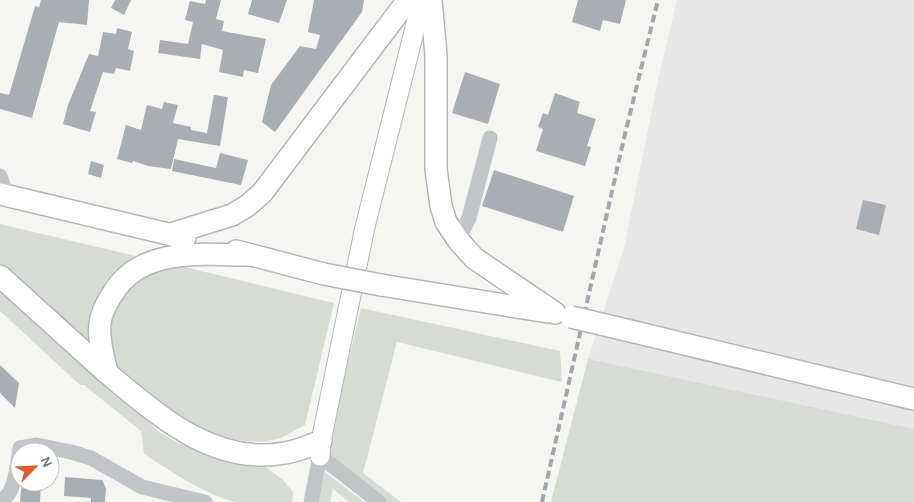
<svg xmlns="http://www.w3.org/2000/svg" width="914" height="502" viewBox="0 0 914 502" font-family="Karla,sans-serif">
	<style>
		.built { fill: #e6e7e6 }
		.green { fill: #d6dcd3 }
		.building { fill: #a8aeb4 }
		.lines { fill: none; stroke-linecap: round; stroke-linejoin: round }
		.major-casing { stroke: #b4b8bc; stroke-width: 21 }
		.highway-casing { stroke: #b4b7ba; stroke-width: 24 }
		.minor { stroke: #c1c5c8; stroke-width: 15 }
		.major { stroke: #fff; stroke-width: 19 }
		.highway { stroke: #fff; stroke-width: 21 }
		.rail { stroke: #a2a7ad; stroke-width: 4; stroke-dasharray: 8 4; stroke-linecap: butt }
		.highway-bridge-casing { stroke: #b4b7ba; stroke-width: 24; stroke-linecap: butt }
		.highway-bridge { stroke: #fff; stroke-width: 21 }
	</style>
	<rect width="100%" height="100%" fill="#f5f6f2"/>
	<path class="built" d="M677 0H914V502H551L588 359 624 248 658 80Z"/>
	<path class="green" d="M0 224 144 258 93 337 80 342 0 268Z
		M168 263 334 303 305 425 281 438 264 442 231 440 192 430 118 372 111 359 108 328 111 313 129 284Z
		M0 285 158 431 178 443 199 450 263 465 283 480 293 492 292 502C274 502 254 502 237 502 208 497 169 470 144 454L141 431 84 385H80L0 311Z
		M361 308 560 351 562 382 397 342 363 473 401 502H387L328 456 329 440Z
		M588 359 914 429V502H551Z
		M325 472 364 502H349L333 489 330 502H318Z"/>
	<path class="building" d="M41 0H89L87 25 59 22 32 118 0 109V93L9 95 35 6 39 7Z
		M115 0H131L124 15 111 8Z
		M206 0H221L216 19 224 21 222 31 266 39 258 73 244 70 243 77 219 72 223 50 202 44 200 59 158 53 160 40 188 44 193 22 185 20 190 1 205 4Z
		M252 0H287L279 23 248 14Z
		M314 0H364L362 12 275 132 262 122 271 85 300 46 316 49 320 35 308 32Z
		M578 0H626L620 24 603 20 600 31 572 22Z
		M117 28 132 32 128 49 134 51 130 71 116 68 114 74 103 72 90 111 96 112 90 132 63 124 68 105 89 54 98 56 103 32 116 34Z
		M465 72 500 84 488 124 452 113Z
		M555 93 580 102 577 113 596 119 587 146 591 147 585 166 536 151 543 129 538 127 543 113 548 115Z
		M214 95 228 97 220 146 178 139 171 169 148 166 133 161 132 163 117 159 126 125 141 130 147 105 162 109 164 102 178 105 173 123 191 127V130L207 133Z
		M220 153 248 160 241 185 172 171 174 159 216 168Z
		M91 161 104 165 101 178 88 174Z
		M494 170 574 196 563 232 482 206Z
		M863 200 886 205 879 235 856 229Z
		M0 365 19 383 15 408 0 393Z
		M65 477 102 480 106 488 105 502H91V498L64 496Z
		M23 482H41L40 502H20L21 490Z"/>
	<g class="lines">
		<g class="major-casing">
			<path id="major" d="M320 456 321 441 365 227 422 0"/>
		</g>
		<g class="highway-casing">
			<path id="highway" d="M431 0 436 55V169L441 206 446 222 458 240 474 258 555 313
				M0 194 185 238
				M171 234 232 215 247 206 262 193 408 0
				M236 251 324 274
				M0 276 107 373C104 358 98 340 100 324 101 314 107 302 113 293 142 246 202 255 249 255
				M381 285 548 312
				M601 324 914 399
				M107 373C158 415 213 466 285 453 298 451 309 446 321 441"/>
		</g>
		<path class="minor" d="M0 176 7 196
			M458 240 469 218 490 138
			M0 502C16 493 17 465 20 448L37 445 71 452 91 458 142 487 205 502
			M311 502 320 456 379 502"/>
		<use href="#major" class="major"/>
		<use href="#highway" class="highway"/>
		<path class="rail" d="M542 502 624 138 658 0"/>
		<g class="highway-bridge-casing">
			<path id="highway-bridge" d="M324 274 381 285
				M571 317 601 324"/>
		</g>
		<use href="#highway-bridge" class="highway-bridge"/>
	</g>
	<g transform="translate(35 467) rotate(66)"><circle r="24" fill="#ffffff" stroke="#c2c7cd"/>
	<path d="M0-4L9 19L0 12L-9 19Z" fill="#db5c2c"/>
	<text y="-8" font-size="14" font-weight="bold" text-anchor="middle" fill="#667482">N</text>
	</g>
</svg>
